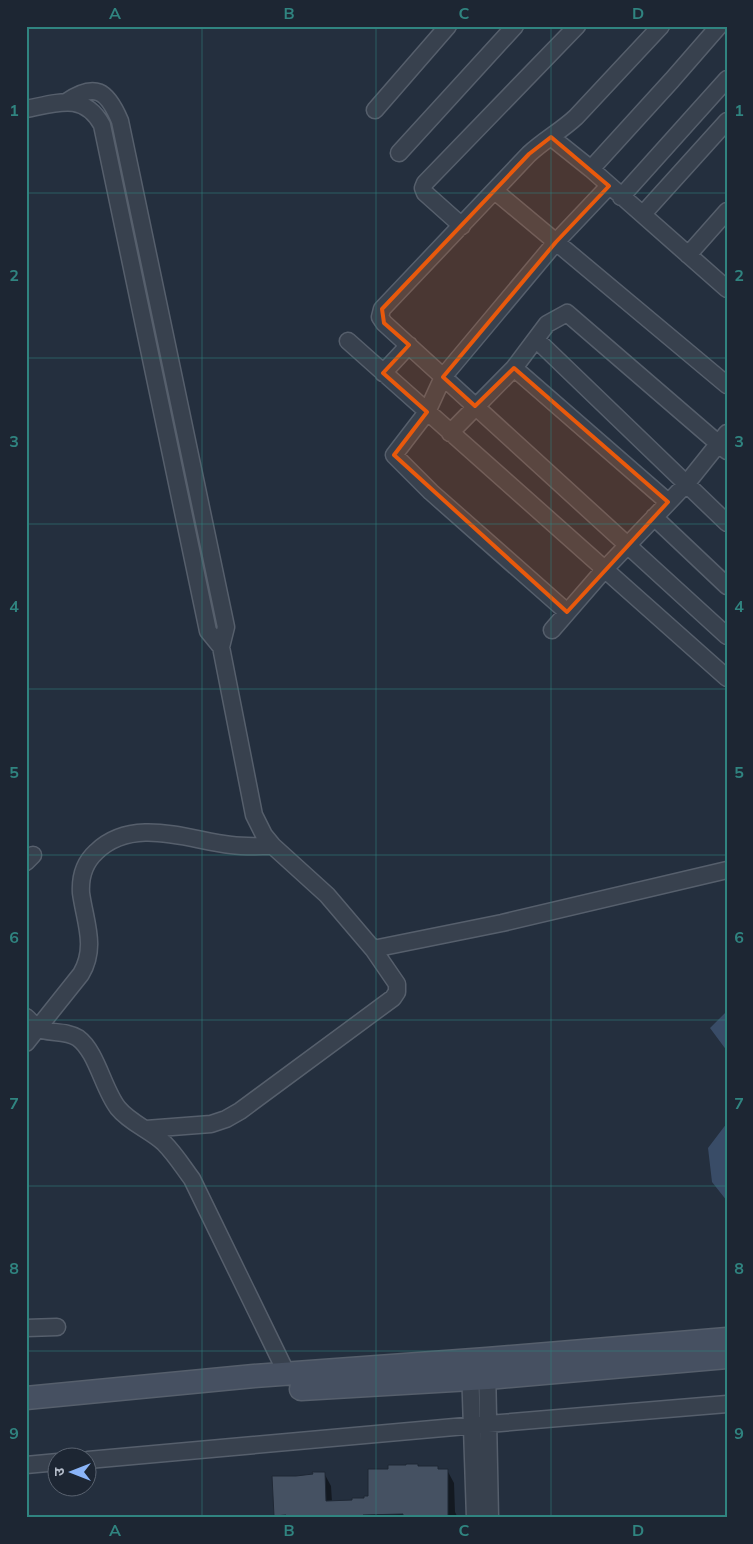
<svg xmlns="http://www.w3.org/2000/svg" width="753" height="1544" viewBox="0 0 753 1544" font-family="Mulish,'Noto Sans Devanagari',sans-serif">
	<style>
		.water { fill: #394c67 }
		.shadow { fill: #0007 }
		.building { fill: #455162; stroke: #1f2835 }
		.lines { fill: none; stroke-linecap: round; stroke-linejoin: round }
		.minor-casing { stroke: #565f6c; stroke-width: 19 }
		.secondary-casing { stroke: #565f6c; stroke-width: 25 }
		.minor { stroke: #38414e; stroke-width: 16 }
		.secondary { stroke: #465061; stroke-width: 22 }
		.marked { fill: #e8590c; fill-opacity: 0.2; stroke: #e8590c; stroke-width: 4; stroke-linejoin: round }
		.grid { fill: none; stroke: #308480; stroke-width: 1; stroke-opacity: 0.55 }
		.neatline { fill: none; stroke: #308480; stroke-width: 2 }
		.grid-label { font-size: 16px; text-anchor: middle; font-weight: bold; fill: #308480 }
	</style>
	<rect width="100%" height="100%" fill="#242f3e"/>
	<path class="water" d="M727 1011V1051L710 1028Z
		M727 1123V1201L712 1182 708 1148Z"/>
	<path class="shadow" d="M418 1465 419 1467H437L439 1470H447L454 1483 455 1512 458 1518H276L274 1477H296L324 1473 331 1486 332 1502 365 1499 370 1497 389 1470Z"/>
	<path class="building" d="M406 1464H418V1466H438V1469H448V1518H403V1514L363 1515V1518H286V1515L274 1516 272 1476H296L313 1474 312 1472H325L326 1501 352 1500V1498H364V1496H368V1469H388V1465H406Z"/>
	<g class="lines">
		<g class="minor-casing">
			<path id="minor" d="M661 26 576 117C561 131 544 140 529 154L382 309 380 317 384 323 727 636
				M66 102C95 82 107 90 120 121L226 627 221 647
				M26 109C57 103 84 92 102 125L208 631 221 647 254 815 264 835 273 846 327 895 373 949 397 984V992L393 998 240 1111 226 1119 211 1124 146 1129
				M375 110 448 26
				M551 137 591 169 727 289
				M399 153 515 26
				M591 169 672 80 719 26
				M495 191 727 385
				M621 197 727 79
				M643 214 727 121
				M462 226 425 193 423 188 425 183 577 26
				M688 255 727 211
				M348 341 727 678
				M540 343 727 523
				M514 368 668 502
				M383 373 409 345
				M450 433 514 368 547 324 567 313 727 451
				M654 517 727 586
				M567 612 431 492 394 455 427 412 443 377 556 242 609 186
				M552 630 604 570 687 483 727 433
				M26 862 33 855
				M373 949 502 923 727 870
				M26 1017C30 1020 33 1025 37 1028 47 1034 66 1030 78 1038 97 1052 103 1089 118 1108 130 1123 150 1130 164 1143 175 1154 183 1167 192 1179L287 1374
				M26 1043 81 974C97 947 85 922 81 893 80 876 84 863 96 852 133 816 188 840 231 845 245 847 259 846 273 846
				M26 1328 57 1327
				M487 1367 490 1518
				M470 1368 475 1518
				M88 1460 488 1424 727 1404
				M26 1465 58 1462"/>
		</g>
		<g class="secondary-casing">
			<path id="secondary" d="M301 1389 488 1378 727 1357
				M26 1398 254 1376 487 1359 727 1339"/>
		</g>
		<use href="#minor" class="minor"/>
		<use href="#secondary" class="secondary"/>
	</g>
	<path class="marked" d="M551 137 609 186 556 242 443 377 475 406 514 368 668 502 567 612 394 455 427 412 383 373 409 345 384 323 382 309 529 154Z"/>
	<path class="grid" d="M202 26V1518M376 26V1518M551 26V1518M26 193H727M26 358H727M26 524H727M26 689H727M26 855H727M26 1020H727M26 1186H727M26 1351H727"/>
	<rect width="753" height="1544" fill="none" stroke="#1d2633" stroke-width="55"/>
	<g transform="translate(72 1472) rotate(270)"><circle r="24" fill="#1d2633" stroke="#59626f"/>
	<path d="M0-4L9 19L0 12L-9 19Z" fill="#8ab4f8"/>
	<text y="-8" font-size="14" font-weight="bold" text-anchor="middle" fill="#b4bcc9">उ</text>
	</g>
	<rect x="28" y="28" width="698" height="1488" class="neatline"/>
	<g class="grid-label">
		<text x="115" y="19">A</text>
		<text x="289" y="19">B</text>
		<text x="464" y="19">C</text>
		<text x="638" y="19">D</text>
		<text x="14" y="116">1</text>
		<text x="739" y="116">1</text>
		<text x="14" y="281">2</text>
		<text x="739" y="281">2</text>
		<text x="14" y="447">3</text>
		<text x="739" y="447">3</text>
		<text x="14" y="612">4</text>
		<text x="739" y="612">4</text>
		<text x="14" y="778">5</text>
		<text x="739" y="778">5</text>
		<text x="14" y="943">6</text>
		<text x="739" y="943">6</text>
		<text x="14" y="1109">7</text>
		<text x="739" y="1109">7</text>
		<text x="14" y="1274">8</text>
		<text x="739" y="1274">8</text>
		<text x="14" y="1439">9</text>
		<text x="739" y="1439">9</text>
		<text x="115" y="1536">A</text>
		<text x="289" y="1536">B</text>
		<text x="464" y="1536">C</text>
		<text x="638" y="1536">D</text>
	</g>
</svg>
